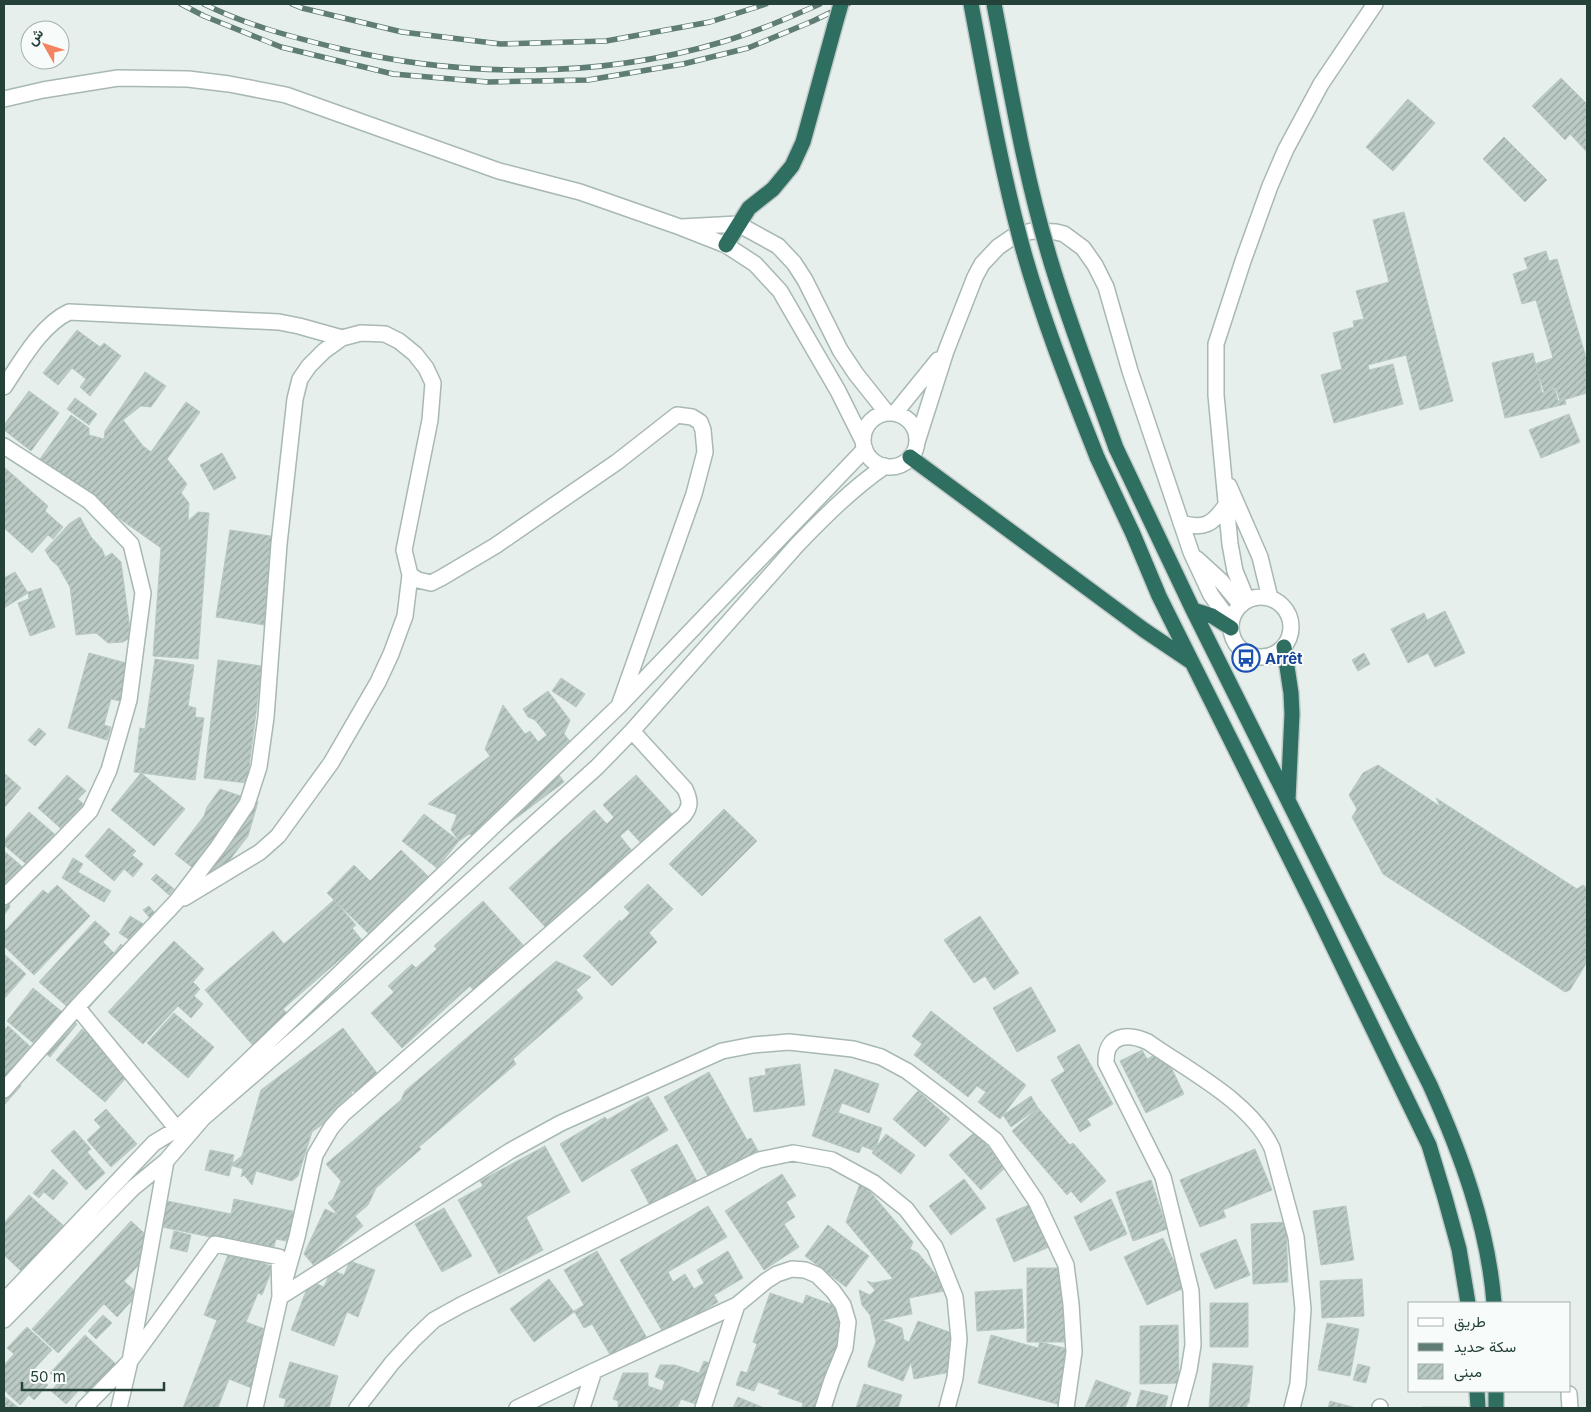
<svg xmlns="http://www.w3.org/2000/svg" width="1591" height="1412" viewBox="0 0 1591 1412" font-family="Inter,Vazirmatn,sans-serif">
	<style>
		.building { fill: url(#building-hatch); stroke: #b8c9c2 }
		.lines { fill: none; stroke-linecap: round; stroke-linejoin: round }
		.minor-casing { stroke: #a8b8b2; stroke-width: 18 }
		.highway-casing { stroke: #c2cac8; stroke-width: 18 }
		.minor { stroke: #fff; stroke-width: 15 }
		.highway { stroke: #2f6f62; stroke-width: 15 }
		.rail-casing { stroke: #5f7d75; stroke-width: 5.5 }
		.rail { stroke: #f7fbf9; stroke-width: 4; stroke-dasharray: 11; stroke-linecap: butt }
		.highway-bridge-casing { stroke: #c2cac8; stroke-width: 18; stroke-linecap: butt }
		.highway-bridge { stroke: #2f6f62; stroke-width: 15 }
		.labels { text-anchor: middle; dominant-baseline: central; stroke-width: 4; stroke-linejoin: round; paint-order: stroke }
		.transit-label { font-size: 15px; font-weight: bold; fill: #164399; stroke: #f7fbf9; text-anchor: start }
	</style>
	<defs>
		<pattern id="building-hatch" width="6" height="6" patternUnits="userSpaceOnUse" patternTransform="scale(1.25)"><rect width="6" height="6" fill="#bbcac4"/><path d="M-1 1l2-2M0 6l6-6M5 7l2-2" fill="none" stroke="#98a6a0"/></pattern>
	</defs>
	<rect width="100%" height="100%" fill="#e6efeb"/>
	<path class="building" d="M1561 78 1587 104V152L1570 134 1565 140 1532 106Z
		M1408 99 1435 123 1393 171 1366 147Z
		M1504 137 1547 180 1525 202 1483 159Z
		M1404 212 1453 401 1420 410 1406 355 1368 365 1369 370 1393 364 1403 404 1334 423 1321 375 1342 369 1333 333 1354 327 1353 321 1364 319 1356 291 1389 282 1373 220Z
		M1546 251 1549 261 1557 259 1587 361V393L1560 401 1556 388 1544 392 1535 364 1553 358 1536 300 1522 304 1513 274 1528 269 1524 258Z
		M77 330 100 347 104 343 121 356 90 396 80 387 86 379 72 368 58 385 43 373Z
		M1533 353 1542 393 1555 389 1558 401 1565 400 1566 404 1505 418 1492 363Z
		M145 372 166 386 151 407 141 406 123 420 143 446 151 452 186 402 200 412 167 459 187 484 181 493 189 503 188 521 198 512 209 513 198 659 153 656 161 548 72 485 74 482 40 459 71 415 89 428V435L104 439 105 431Z
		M29 391 59 413 31 451 4 430V425Z
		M75 398 97 414 89 425 67 409Z
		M1569 414 1580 442 1541 458 1529 430Z
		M222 453 236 478 214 490 200 465Z
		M4 467 48 506 45 511 63 527 53 539 48 535 32 553 4 528Z
		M80 517 91 537 102 549 105 557 112 553 121 562 131 637 123 642 108 643 96 633 76 635 70 587 58 566 51 560 45 550 70 523Z
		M230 530 277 537 264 625 216 617Z
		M15 572 28 593 4 608V578Z
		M41 588 55 627 30 636 18 603 29 599 28 592Z
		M1445 611 1465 653 1435 667 1428 653 1408 663 1391 629 1424 613 1427 620Z
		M89 653 130 664 120 701 111 699 104 725 111 727 107 740 68 728Z
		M1364 653 1370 664 1358 671 1352 660Z
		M155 659 194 665 188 706 196 708 195 717 204 718 195 780 134 772 140 728 145 729Z
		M218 660 262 666 247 783 204 778Z
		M561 678 585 694 576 707 552 691Z
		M548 691 570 720 564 734 577 750 555 769 564 782 486 841 469 834 459 841 451 830 457 815 428 804 490 756 485 749 503 705 525 734 530 731 538 742 547 735 535 720 528 717 523 709Z
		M39 728 46 734 35 746 28 740Z
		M1378 765 1441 807 1436 798 1577 889 1583 885 1587 888V962L1570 990 1565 992 1383 874 1352 817 1357 809 1349 795 1363 773Z
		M4 773 21 788 4 808Z
		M141 773 185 809 154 846 111 810Z
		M67 775 86 791 78 799 89 809 67 834 38 808Z
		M636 775 672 814 641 843 628 829 620 836 633 852 549 931 509 888 594 810 607 824 614 817 603 805Z
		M220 789 258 802 248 836 212 883 175 854 204 816 207 807Z
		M724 809 757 841 702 896 669 864Z
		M29 812 66 844 39 875 4 845V840Z
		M424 814 459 841 437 868 402 841Z
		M109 828 136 851 132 855 143 864 133 877 124 869 114 881 85 856Z
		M401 850 430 878 373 938 327 893 354 865 370 881Z
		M4 851 25 869 8 899 10 907 4 915Z
		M73 858 83 864 78 872 111 891 104 902 62 878Z
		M156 874 174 889 169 895 151 879Z
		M648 884 673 909 649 933 657 942 612 986 583 956 620 920 621 922 630 913 624 907Z
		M57 885 90 916 34 975 4 946V932L43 890 48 894Z
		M334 900 356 925 352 928 362 940 283 1009 298 1025 262 1056 205 990 273 931 284 944Z
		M483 901 525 947 475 992 470 986 402 1048 371 1013 394 992 388 986 412 964 416 968 437 949 434 946Z
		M149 906 159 918 154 923 143 910Z
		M130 916 150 928 139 946 119 933Z
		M980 916 1019 973 994 990 985 976 974 983 944 940Z
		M95 921 110 934 103 942 114 953 121 944 135 956 80 1018 39 982Z
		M174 941 204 969 193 982 200 989 194 996 203 1004 191 1018 178 1006 143 1044 108 1012Z
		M4 954 26 974 4 999Z
		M556 961 591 977 576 990 583 998 513 1059 516 1064 419 1147 421 1149 376 1188 368 1205 355 1216 363 1226 315 1267 304 1254 325 1209 338 1215 328 1203 333 1199 341 1181 326 1164 401 1100 405 1091Z
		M1031 987 1056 1031 1017 1052 993 1008Z
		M33 988 77 1024 50 1057 7 1021Z
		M931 1011 1026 1085 1000 1119 978 1102 986 1092 977 1086 968 1097 914 1055 922 1044 912 1036Z
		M174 1013 214 1047 188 1078 147 1043Z
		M8 1026 34 1050 11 1077 21 1086 4 1105V1031Z
		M343 1028 380 1077 358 1093 352 1091 350 1100 335 1111 342 1120 333 1127 323 1124 312 1132 298 1176 292 1181 256 1171 252 1185 244 1175 241 1177 243 1169 230 1165 242 1156 261 1090Z
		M82 1029 132 1071 105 1102 56 1060Z
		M1079 1044 1113 1104 1087 1119 1091 1125 1080 1132 1051 1080 1065 1071 1057 1057Z
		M1142 1050 1147 1059 1163 1051 1184 1094 1146 1113 1120 1061Z
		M800 1064 805 1105 754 1112 749 1078 766 1075 765 1069Z
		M835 1069 879 1084 869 1113 842 1103 838 1113 822 1107Z
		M709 1072 747 1140 751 1138 758 1151 709 1178 664 1097Z
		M918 1091 950 1119 925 1147 893 1119Z
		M648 1096 668 1130 582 1182 560 1144 605 1117 607 1120Z
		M1031 1096 1038 1108 1011 1127 1003 1115Z
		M822 1107 882 1128 875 1151 862 1146 859 1153 812 1136Z
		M1038 1108 1070 1145 1073 1143 1106 1181 1081 1203 1071 1191 1067 1195 1012 1131Z
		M106 1109 137 1144 111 1167 87 1140 101 1127 94 1120Z
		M74 1130 91 1149 87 1152 105 1173 86 1190 51 1151Z
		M975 1132 1006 1167 981 1190 949 1155Z
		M886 1134 915 1155 901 1174 872 1153Z
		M677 1144 699 1185 653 1211 631 1170Z
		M545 1146 570 1192 526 1217 543 1250 499 1274 458 1200 483 1186 480 1181Z
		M1255 1149 1272 1190 1223 1210 1226 1217 1200 1227 1180 1180Z
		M210 1150 234 1155 229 1176 205 1170Z
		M53 1169 68 1183 53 1200 44 1192 39 1198 33 1193Z
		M782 1174 796 1196 786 1202 795 1217 784 1224 799 1247 764 1270 725 1211Z
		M964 1179 986 1208 951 1235 929 1206Z
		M1151 1180 1167 1229 1133 1241 1116 1192Z
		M861 1181 913 1242 910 1249 918 1253 949 1290 909 1298 912 1314 882 1320 902 1328 904 1340 909 1342 918 1321 952 1333 956 1355 950 1372 914 1379 911 1362 903 1381 868 1367V1363L876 1342 870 1315 862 1305 859 1290 870 1295 875 1290 867 1281 873 1283 893 1279 846 1222Z
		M29 1195 64 1226 22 1272 4 1255V1223Z
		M234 1199 297 1212 291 1242 276 1239 273 1250 162 1227 167 1201 231 1214Z
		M1111 1199 1127 1234 1090 1251 1074 1217Z
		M1031 1204 1049 1247 1014 1262 996 1219Z
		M708 1206 727 1237 668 1272 673 1282 685 1274 694 1289 704 1283 697 1270 728 1251 743 1278 714 1295 718 1302 664 1334 620 1260Z
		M1346 1206 1354 1260 1321 1265 1313 1211Z
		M444 1208 472 1256 442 1272 415 1224Z
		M131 1221 157 1245 124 1281 138 1294 117 1317 104 1304 58 1353 32 1329Z
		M1286 1222 1288 1282 1253 1284 1251 1224Z
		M828 1225 869 1256 846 1287 805 1256Z
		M174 1231 191 1235 187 1252 170 1248Z
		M1163 1238 1186 1287 1147 1305 1124 1257Z
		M1236 1239 1250 1275 1215 1289 1200 1254Z
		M230 1250 273 1267 262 1295 258 1293 246 1322 276 1333 254 1389 229 1379 218 1407 220 1408H183L217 1320 204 1315Z
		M597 1251 647 1338 612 1358 592 1324 584 1328 574 1311 584 1305 564 1270Z
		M350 1261 375 1270 358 1317 347 1312 334 1346 291 1330 310 1281 324 1287 331 1270 344 1275Z
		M1027 1268H1072L1071 1342H1027Z
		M549 1279 574 1312 534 1342 510 1309Z
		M1362 1279 1364 1316 1322 1318 1320 1281Z
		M1022 1289 1024 1328 977 1331 975 1292Z
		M770 1293 803 1304 806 1295 852 1312 817 1408H802L803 1403 778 1394 780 1390 758 1382 754 1391 736 1385 741 1371 747 1373 757 1344 753 1342Z
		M1210 1303H1248V1347H1210Z
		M103 1315 112 1323 96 1339 88 1331Z
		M1327 1323 1359 1329 1350 1376 1318 1370Z
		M1178 1325 1179 1383 1140 1384V1326Z
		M27 1327 52 1350 32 1371 48 1385 34 1400 29 1395 20 1405 4 1390V1365L14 1354 7 1348Z
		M85 1335 118 1366 90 1396 81 1388 66 1404 51 1391 59 1382 50 1373Z
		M991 1335 1038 1348 1040 1342 1076 1351 1061 1405 978 1383Z
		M704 1361 722 1368 707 1408 681 1399 677 1408H618V1401L613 1399 623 1373H648V1386L662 1391 665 1381 655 1377 660 1365H675L699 1373Z
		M290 1362 338 1376 329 1408H284L286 1399 279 1397Z
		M1213 1363 1253 1366 1249 1403H1247V1408H1209Z
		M1358 1364 1370 1367 1366 1383 1353 1380Z
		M1096 1380 1131 1393 1125 1408H1085Z
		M864 1384 902 1395 898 1408H856Z
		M1141 1390 1168 1396 1165 1408H1136Z
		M4 1396 19 1408H4Z
		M738 1397 764 1408H733Z
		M1330 1401 1356 1408H1328Z
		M1422 1407H1467V1408H1422Z"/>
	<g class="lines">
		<g class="minor-casing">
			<path id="minor" d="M4 99 43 90 118 78 188 79 229 84 286 95 499 171 580 192 680 227 726 245 755 264 780 291 838 391 863 441
				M681 227 738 224 778 246 794 263 805 280 840 350 856 374 887 413
				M4 387C21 362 41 325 69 312L279 322 299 326 342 338
				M895 413 938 360
				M863 440a27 27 0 1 1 54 0a27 27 0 1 1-54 0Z
				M917 442 946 351 975 277 982 264 998 247 1014 236 1032 231 1056 232 1064 234 1083 248 1095 265 1106 287 1130 371 1191 552 1211 595 1231 622
				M4 446 89 501 131 544 143 593 129 700 109 770 90 811 56 846 4 897
				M1229 486 1260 557 1270 598
				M1181 523C1204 530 1213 524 1226 505
				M1197 559 1221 581 1241 605
				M1231 627a30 30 0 1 1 60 0a30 30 0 1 1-60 0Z
				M1247 600 1235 571 1230 544 1216 395V344L1243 261 1270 186 1286 149 1321 84 1375 4
				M184 898 260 852 278 836 331 763 378 682 391 654 405 616 410 575
				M77 1007 177 1129
				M4 1090 77 1007 176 902 218 847 247 804 259 767 266 717 279 544 295 399 300 379 309 366 324 351 342 338 361 333 385 334 399 341 415 354 426 368 433 383 430 420 404 550 410 575 418 580 431 583 441 578 495 546 617 462 677 415 692 417 700 422 703 430 705 452 694 494 619 706
				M4 1301 154 1143 177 1129 619 706 865 449
				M4 1320 133 1188 166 1161 203 1118 305 1030 597 767 632 731 797 545C824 517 853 488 885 466
				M1569 1394 1570 1408
				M84 1408 130 1361 215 1244 279 1257 280 1297 510 1151 561 1123 722 1051 753 1045 789 1042 853 1049 881 1057 907 1071 952 1105 995 1140 1036 1201 1066 1265 1071 1304 1074 1352 1066 1408
				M119 1408 130 1361 166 1161
				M255 1408 280 1297 297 1237 315 1155 331 1128 343 1114 590 899 684 815C691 806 690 800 685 789L632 731
				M357 1408 392 1363 414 1339 434 1320 461 1305 759 1160 793 1153 832 1160 874 1183 906 1209 935 1247 955 1297 959 1339 955 1378 947 1408
				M517 1408 594 1371 737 1305 766 1281 777 1274 792 1269 805 1270 817 1275 833 1291 843 1305 848 1322 845 1348 832 1380 823 1408
				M582 1408 594 1371
				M703 1408 737 1305
				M1179 1408 1189 1370 1193 1345 1191 1291 1163 1177 1106 1063C1105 1035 1127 1032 1148 1042 1189 1071 1251 1102 1272 1148L1296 1237 1303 1309 1298 1384 1292 1408
				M1380 1408V1407"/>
		</g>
		<g class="highway-casing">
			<path id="highway" d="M726 245 749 208 773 189 792 166 803 142 808 124 835 25
				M1116 448 1193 610 1430 1085C1461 1154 1488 1227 1494 1303
				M910 457 1144 630 1190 661
				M1097 457 1133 534 1159 596 1314 907 1429 1145 1445 1198 1459 1249 1468 1303
				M1193 610 1212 616 1231 628
				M1284 647 1291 693 1292 714 1288 800
				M1477 1391 1478 1408
				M1496 1408V1391"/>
		</g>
		<use href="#minor" class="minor"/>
		<use href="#highway" class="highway"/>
		<g class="rail-casing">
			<path id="rail" d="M181 4 204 16 281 47 393 74 488 82 588 80 683 64 748 48 813 21 848 4
				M204 4C246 25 292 37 337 48 462 78 598 79 722 42 756 32 788 18 820 4
				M292 4 302 8 402 32 501 44 606 41 710 22 766 4"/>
		</g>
		<use href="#rail" class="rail"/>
		<g class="highway-bridge-casing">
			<path id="highway-bridge" d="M971 4C986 83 1000 164 1021 242 1041 316 1069 386 1097 457
				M994 4C1010 86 1024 171 1048 252 1067 318 1093 383 1116 448
				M835 25 841 4"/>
		</g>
		<use href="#highway-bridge" class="highway-bridge"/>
	</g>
	<defs>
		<g id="bus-ring" transform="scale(1.4375)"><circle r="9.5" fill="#f7fbf9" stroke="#1a4fb4" stroke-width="1.5"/><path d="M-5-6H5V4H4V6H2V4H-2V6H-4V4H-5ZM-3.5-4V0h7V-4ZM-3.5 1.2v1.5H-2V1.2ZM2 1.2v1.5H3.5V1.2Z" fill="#1a4fb4"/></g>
	</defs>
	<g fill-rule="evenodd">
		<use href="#bus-ring" x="1246" y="658"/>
	</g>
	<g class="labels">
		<g class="transit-label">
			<text x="1265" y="658">Arrêt</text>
		</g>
	</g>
	<rect width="1591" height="1412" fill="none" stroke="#24423a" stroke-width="10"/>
	<rect x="1408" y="1302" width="162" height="90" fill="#f7fbf9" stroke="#a3b1ad"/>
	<rect x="1418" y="1318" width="25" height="8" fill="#ffffff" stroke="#a3b1ad"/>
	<text x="1454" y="1327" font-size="15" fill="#24423a">طريق</text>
	<rect x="1418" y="1343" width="25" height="8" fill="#5f7d75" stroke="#a3b1ad"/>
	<text x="1454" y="1352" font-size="15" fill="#24423a">سكة حديد</text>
	<rect x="1418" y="1364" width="25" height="15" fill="url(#building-hatch)" stroke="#a3b1ad"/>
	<text x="1454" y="1377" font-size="15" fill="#24423a">مبنى</text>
	<g transform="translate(45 45) rotate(309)"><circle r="24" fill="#f7fbf9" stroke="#a3b1ad"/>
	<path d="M0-4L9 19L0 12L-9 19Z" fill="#f4845f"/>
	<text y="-8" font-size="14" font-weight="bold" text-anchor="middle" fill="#24423a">ش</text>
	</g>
	<path d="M22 1382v8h142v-8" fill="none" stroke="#24423a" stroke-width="2.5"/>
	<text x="30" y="1382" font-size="15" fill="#24423a" stroke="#f7fbf9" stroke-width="4" paint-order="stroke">50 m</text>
</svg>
